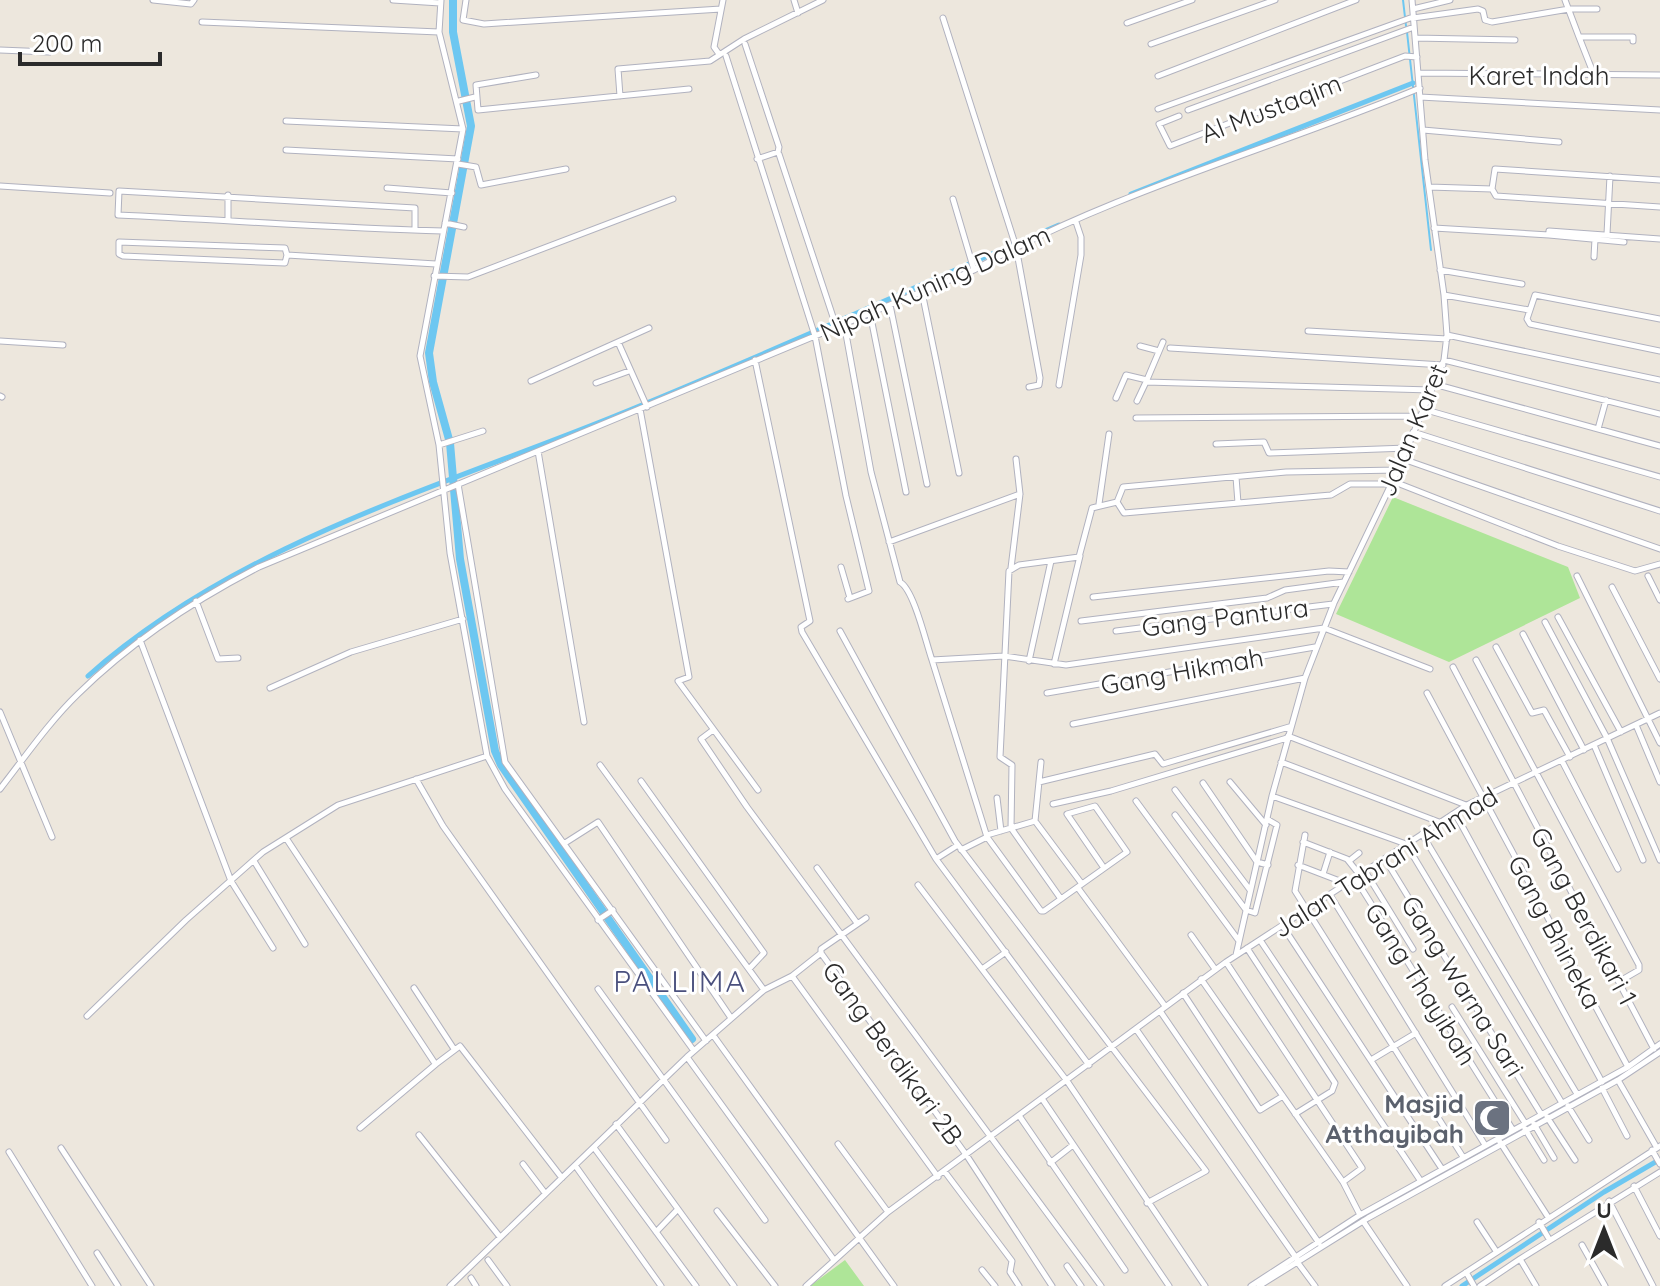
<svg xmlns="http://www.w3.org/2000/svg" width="1660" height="1286" viewBox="0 0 1660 1286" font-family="Quicksand,sans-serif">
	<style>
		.green { fill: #aee598 }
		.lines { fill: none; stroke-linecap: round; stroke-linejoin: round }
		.stream { stroke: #6dc7f1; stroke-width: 2 }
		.canal { stroke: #6dc7f1; stroke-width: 5 }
		.river { stroke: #6dc7f1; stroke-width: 8 }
		.minor-casing { stroke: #b1b2bf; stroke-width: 7 }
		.minor { stroke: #fff; stroke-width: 5 }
		.labels { text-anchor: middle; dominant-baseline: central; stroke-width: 6; stroke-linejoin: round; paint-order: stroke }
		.street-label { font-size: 26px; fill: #2b2b2b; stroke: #fff }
		.worship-label { font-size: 26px; font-weight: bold; fill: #5b616d; stroke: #fff; text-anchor: end }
		.quarter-label { font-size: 30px; letter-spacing: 2px; fill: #4a507d; stroke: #fff }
	</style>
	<rect width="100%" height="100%" fill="#ede7dd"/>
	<path class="green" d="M1393 497 1568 567 1580 598 1449 662 1336 614Z
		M845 1260 864 1286H810Z"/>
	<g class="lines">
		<path class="stream" d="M1403 0 1406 26
			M1407 32 1431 250"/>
		<path class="canal" d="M1131 194 1413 83
			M88 676C236 545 431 490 610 418 761 357 910 289 1059 225
			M1462 1286 1604 1192 1659 1160"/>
		<path class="river" d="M453 0V32L471 126 429 353 433 382 450 443 460 559 495 751 501 765 692 1039"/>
		<g class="minor-casing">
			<path id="minor" d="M153 0 191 4 194 0
				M393 0 440 3
				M441 0 439 32 463 129 420 356 439 445 450 553 487 756 505 789 694 1051
				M466 0 463 20 484 24 721 9
				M794 0 798 13
				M1565 0 1579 37H1633V41
				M1413 9 1450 0
				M943 18 1016 247 1040 378 1039 385 1029 387
				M1413 18 1478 9 1483 11 1485 20 1492 22 1569 9H1597
				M202 22 439 32
				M1127 23 1192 0
				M1579 37 1594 75
				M1415 38 1515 40
				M745 44 779 147 778 152 757 159
				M1151 44 1275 0
				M0 50 49 52
				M719 54 714 47 723 0
				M726 56 815 336 846 496 869 591 848 599
				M1419 73 1660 75
				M536 75 476 85 478 110 689 89
				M1158 76 1356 0
				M620 96 618 69 710 61 744 39 823 0
				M1420 97 1660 110
				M459 101 475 97
				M1158 109 1413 17
				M1188 110 1414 27
				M1179 116 1159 124 1170 146 1405 56 1417 57
				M286 121 463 129
				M1423 130 1559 142
				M286 150 458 159
				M779 154 836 326
				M458 164 476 167 481 185 566 169
				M0 186 110 193
				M1429 187 1492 189 1496 196 1660 207
				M387 188 452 193
				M1492 189 1495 169 1660 180
				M953 199 974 270
				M228 220V195
				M445 223 464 227
				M1434 228 1549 235
				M415 230V208L119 191 118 215C226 220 335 228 443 231
				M1549 231 1660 239
				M1549 231V235L1624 242
				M1607 234 1610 176
				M287 255 285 263 123 256 119 254V242L285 248 287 255 436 264
				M1594 257 1595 239
				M1440 270 1522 284
				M434 276 468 277 673 199
				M922 292 959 473
				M1444 295 1529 310
				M890 305 927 484
				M870 313 906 492
				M1660 319 1535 295 1527 319 1530 324 1660 351
				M844 323 871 472 900 582C914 590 926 643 932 660
				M1308 331 1447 339
				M1447 335 1660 380
				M0 341 63 345
				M618 342 647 407
				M1163 342 1146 382 1431 390
				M1140 346 1159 351
				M1170 348 1443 365
				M755 360 810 621 801 627 802 632 936 859 1089 1065
				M1444 360 1660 414
				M531 381 649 328
				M596 383 629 371
				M1434 384 1660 446
				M1059 385 1081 255V237L1076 222
				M0 396 2 397
				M1116 398 1126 375 1147 380
				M1137 401 1146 382
				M640 409 689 677 678 681 758 790
				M1423 409 1660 477
				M1136 418 1419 416
				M1598 429 1606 400
				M1413 432 1660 511
				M1216 444 1264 442 1269 453 1407 448
				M439 445 483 431
				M538 451 584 722
				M1403 459 1660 549
				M1236 477 1238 503
				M1392 481 1558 546 1635 571 1660 564
				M458 484 505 762 706 1041
				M1117 502 1123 487 1286 472 1398 470
				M1117 502 1124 513 1331 495 1350 484H1390
				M1099 504 1109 434
				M889 542 1020 494
				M841 567 850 598
				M1011 568 1020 494 1016 459
				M1577 576 1660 743
				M1648 576 1660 600
				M1612 587 1660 679
				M1093 597 1329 571 1349 572
				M196 601 218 659 238 658
				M1558 617 1621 732
				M1081 621 1267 598 1285 590 1344 582
				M1545 622 1607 738 1660 860
				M840 631 955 841 1206 1171 1147 1203
				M1116 631 1333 604
				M1523 634 1584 750
				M140 640 231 881 273 948
				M1496 647 1532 713 1544 710 1570 757
				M1476 660 1639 965V970L1620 981
				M1029 661 1051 561
				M1054 664 1080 556
				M1453 667 1654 1049
				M270 688 351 652 463 619
				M1047 693 1315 647
				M1427 693 1628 1067
				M0 712 52 837
				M1073 724 1305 678
				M1636 725 1660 782
				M713 730 701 739 747 807 1101 1286
				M1288 736 1466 805
				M1594 745 1643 860
				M1562 761 1618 869
				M1041 762 1035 821 1082 884
				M1281 762 1439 822
				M600 765 764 990
				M416 779 443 826 666 1140
				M641 781 764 953 749 969
				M1039 782 1155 754 1163 764 1289 727
				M1230 782 1266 825
				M1203 783 1257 862 1268 865
				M0 789C25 757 49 722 78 694 132 641 193 601 259 567L974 270C1110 193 1275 148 1420 88
				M1175 790 1250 890
				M1272 796 1406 844 1562 1103
				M997 798 1001 831
				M1136 801 1239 941
				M1053 804 1111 791 1287 738
				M1455 813 1602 1082
				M1175 815 1246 910 1255 913 1277 825 1267 819
				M1035 821 1011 828 1061 899
				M1422 834 1577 1094
				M987 835 1011 828 1012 765 1000 757 1009 571 1019 565 1079 557 1092 508 1117 502
				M1305 835 1295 891 1463 1157
				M286 838 434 1062 436 1064 460 1046 562 1178
				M1303 842 1347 859 1359 874
				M565 843 598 822 731 1018
				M961 850 987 837
				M936 859 958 845
				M1385 859 1541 1114
				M254 861 305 944
				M1349 861 1359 853
				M1298 865 1345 883
				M817 868 857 923
				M1104 868 1067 814 1095 806 1127 852 1044 911H1041L987 837 932 660 1004 656 1066 665 1324 628 1430 669
				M1365 871 1413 949
				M1323 874 1330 852
				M1355 878 1513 1130
				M918 885 1067 1081 1205 1286
				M1078 888 1165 1006
				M1330 895 1485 1145
				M866 918 821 949V953L967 1156 1052 1286
				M598 920 613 910
				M1282 925 1442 1169
				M1191 935 1215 969
				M1260 940 1420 1180
				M1247 948 1335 1083 1332 1091 1295 1114
				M1236 955 1272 796 1305 678 1334 603 1398 470 1444 360 1447 335 1444 295 1425 160 1412 0
				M1226 962 1362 1168 1343 1182
				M982 969 1006 952
				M792 976 938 1177
				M1201 979 1343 1182 1360 1215
				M414 988 454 1049
				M598 989 765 1220
				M1183 993 1260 1110 1283 1096
				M1452 1007 1525 1123
				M1160 1011 1319 1243
				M87 1016 186 920 263 852 338 805 487 756
				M1136 1029 1297 1259
				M713 1035 894 1286
				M687 1057 834 1260
				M1371 1060 1416 1033
				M1618 1080 1657 1148
				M1602 1088 1627 1136
				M1043 1100 1169 1286
				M1568 1106 1589 1140
				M1020 1117 1125 1270
				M1547 1117 1575 1160
				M616 1124 734 1286
				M1534 1124 1554 1158
				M360 1128 436 1064
				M1525 1129 1544 1160
				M419 1135 500 1237
				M1500 1142 1548 1217
				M838 1144 888 1212
				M61 1148 151 1286
				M595 1149 696 1286
				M1652 1150 1660 1164
				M9 1152 92 1286
				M1050 1163 1073 1145
				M523 1164 545 1193
				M577 1168 661 1286
				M945 1172 1012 1261 1010 1272 1019 1286
				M1634 1186 1660 1236
				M1609 1201 1653 1286
				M717 1211 775 1286
				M1363 1221 1407 1286
				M1477 1222 1496 1251
				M1539 1222 1549 1239
				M656 1232 678 1209
				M1582 1245 1605 1286
				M97 1253 118 1286
				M488 1260 507 1286
				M1298 1263 1315 1286
				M1067 1266 1081 1286
				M982 1270 995 1286
				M1466 1272 1474 1286
				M471 1278 476 1286
				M450 1286 687 1057 764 990 792 976 821 953
				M806 1286 888 1212 1226 962 1467 805 1660 713
				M1251 1286 1360 1215 1628 1067 1660 1044
				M1259 1286 1368 1218 1618 1080 1660 1052
				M1445 1286 1660 1146
				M1480 1286 1520 1259
				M1536 1286 1520 1259 1660 1172"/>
		</g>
		<use href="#minor" class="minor"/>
	</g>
	<defs>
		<g id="mosque-square" transform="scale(2)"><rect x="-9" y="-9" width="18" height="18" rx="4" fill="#6b7280" stroke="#fff"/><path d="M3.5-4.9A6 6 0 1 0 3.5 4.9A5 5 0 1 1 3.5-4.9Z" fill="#fff"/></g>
	</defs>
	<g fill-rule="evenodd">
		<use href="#mosque-square" x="1492" y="1118"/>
	</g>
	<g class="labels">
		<g class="street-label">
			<text x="1539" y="75">Karet Indah</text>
			<text transform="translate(1271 108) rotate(-21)">Al Mustaqim</text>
			<text transform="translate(935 283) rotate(-24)">Nipah Kuning Dalam</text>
			<text transform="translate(1412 430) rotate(-67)">Jalan Karet</text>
			<text transform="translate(1225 617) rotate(-7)">Gang Pantura</text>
			<text transform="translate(1182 671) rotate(-10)">Gang Hikmah</text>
			<text transform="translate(1385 862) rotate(-32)">Jalan Tabrani Ahmad</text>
			<text transform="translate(1584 916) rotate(62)">Gang Berdikari 1</text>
			<text transform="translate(1555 932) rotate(62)">Gang Bhineka</text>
			<text transform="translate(1421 984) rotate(58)">Gang Thayibah</text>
			<text transform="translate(1463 986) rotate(58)">Gang Warna Sari</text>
			<text transform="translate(893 1053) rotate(54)">Gang Berdikari 2B</text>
		</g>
		<g class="worship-label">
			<text x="1464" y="1103">Masjid<tspan x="1464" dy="30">Atthayibah</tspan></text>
		</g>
		<g class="quarter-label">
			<text x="680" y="981">PALLIMA</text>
		</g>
	</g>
	<g transform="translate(1604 1230)" stroke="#ffffff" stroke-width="6" paint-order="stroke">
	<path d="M0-6L14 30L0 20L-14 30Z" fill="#2b2b2b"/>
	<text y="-12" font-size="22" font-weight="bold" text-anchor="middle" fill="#2b2b2b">U</text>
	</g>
	<path d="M20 52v12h140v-12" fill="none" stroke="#2b2b2b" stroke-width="4"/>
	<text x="32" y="52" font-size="24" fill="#2b2b2b" stroke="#ffffff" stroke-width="6" paint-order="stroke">200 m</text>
</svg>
